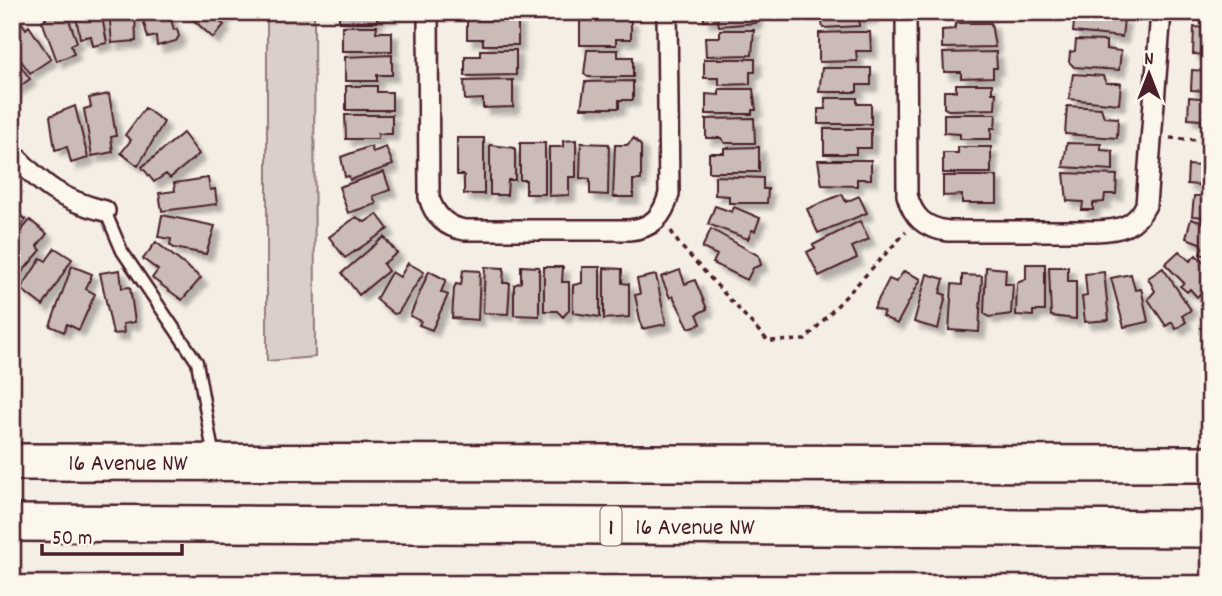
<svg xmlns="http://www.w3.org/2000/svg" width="1222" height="596" viewBox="0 0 1222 596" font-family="Dekko,sans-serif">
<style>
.green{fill:#dbd0c9;stroke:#92787a;stroke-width:2}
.building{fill:#cabbb6;stroke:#4a1f2b;stroke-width:2;filter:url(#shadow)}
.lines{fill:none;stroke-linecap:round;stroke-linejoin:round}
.service-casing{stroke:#4a1f2b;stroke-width:15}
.minor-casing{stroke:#4a1f2b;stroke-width:24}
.motorway-casing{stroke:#4a1f2b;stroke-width:40}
.path{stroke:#4a1f2b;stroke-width:3.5;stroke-dasharray:5 5;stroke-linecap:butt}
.service{stroke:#fbf7ec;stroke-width:10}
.minor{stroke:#fbf7ec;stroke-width:19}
.motorway{stroke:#fbf7ec;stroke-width:35}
.labels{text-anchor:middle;stroke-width:5;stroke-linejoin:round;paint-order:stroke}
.shield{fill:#fbf7ec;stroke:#7f6065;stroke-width:2}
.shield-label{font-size:23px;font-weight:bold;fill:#4a1f2b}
.street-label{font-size:24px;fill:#4a1f2b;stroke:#fbf7ec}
</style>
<defs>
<filter id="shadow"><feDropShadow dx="6" dy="6" stdDeviation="2" flood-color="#0004"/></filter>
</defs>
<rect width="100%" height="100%" fill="#f4eee4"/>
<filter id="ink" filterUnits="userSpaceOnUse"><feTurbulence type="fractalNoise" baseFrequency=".0143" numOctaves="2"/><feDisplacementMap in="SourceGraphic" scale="14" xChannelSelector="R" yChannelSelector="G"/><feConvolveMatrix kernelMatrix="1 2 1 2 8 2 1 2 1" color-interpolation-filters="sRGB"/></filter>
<g filter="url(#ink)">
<path class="green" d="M 267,12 L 314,12 L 315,357 L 267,361 Z"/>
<path class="building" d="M 43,12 L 66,12 L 77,42 L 71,45 L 74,54 L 57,61 L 42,21 L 46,19 Z
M 75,12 L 101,12 L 107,43 L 93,46 L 91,36 L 80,38 Z
M 109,12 L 135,12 L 136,41 L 112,43 Z
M 141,12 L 169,12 L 174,30 L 177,29 L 179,36 L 176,41 L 157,46 L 156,36 L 148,38 Z
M 185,12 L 225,12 L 226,14 L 220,22 L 224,25 L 213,38 Z
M 339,12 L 391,12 L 391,16 L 377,16 L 377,22 L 339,22 Z
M 465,12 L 513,12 L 513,14 L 465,15 Z
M 704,12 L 755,12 L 756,23 L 719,26 L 718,20 L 704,21 Z
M 820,12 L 872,12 L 872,17 L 859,18 L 859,26 L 823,28 Z
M 958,12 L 989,12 L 990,14 L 958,17 Z
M 1075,12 L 1109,12 L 1109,18 L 1124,19 L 1122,37 L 1073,32 Z
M 17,16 L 26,29 L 29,26 L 51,59 L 30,73 L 12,48 L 12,19 Z
M 467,20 L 518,20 L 518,45 L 483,45 L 483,39 L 467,39 Z
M 580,20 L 631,20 L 631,39 L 616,39 L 616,45 L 580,45 Z
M 991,23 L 995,47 L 942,48 L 942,30 L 955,29 L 955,24 L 959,23 Z
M 1210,24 L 1210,55 L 1193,54 L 1194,27 L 1209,28 Z
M 342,26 L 377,26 L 376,32 L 392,32 L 392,51 L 342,51 Z
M 720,30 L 754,30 L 752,55 L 706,56 L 705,37 L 720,37 Z
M 851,32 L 870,32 L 871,51 L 856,51 L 857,61 L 819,62 L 819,33 Z
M 1076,40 L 1106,41 L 1106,49 L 1121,51 L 1119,70 L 1074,67 L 1069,62 L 1070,52 L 1075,51 Z
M 480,50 L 516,50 L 516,75 L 465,76 L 465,56 L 480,56 Z
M 587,50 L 618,50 L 618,57 L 633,57 L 633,77 L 588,77 L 584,74 Z
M 996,52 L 997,68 L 993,68 L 993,77 L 961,78 L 961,72 L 944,72 L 943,53 Z
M 12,54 L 30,79 L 13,91 L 12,90 Z
M 392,55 L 392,75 L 377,75 L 377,81 L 345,81 L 345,57 Z
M 704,59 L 755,59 L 755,72 L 750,72 L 750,84 L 719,85 L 719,78 L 704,78 Z
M 1208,62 L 1210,91 L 1191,90 L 1192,70 L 1207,71 Z
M 822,68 L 871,68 L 871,85 L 857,85 L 857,92 L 819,92 Z
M 1073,74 L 1103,76 L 1106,83 L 1121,83 L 1119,104 L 1069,99 Z
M 513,80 L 513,107 L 483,108 L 483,99 L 465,100 L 464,81 Z
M 633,81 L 633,100 L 619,100 L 619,108 L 581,108 L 585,82 Z
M 956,84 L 992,84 L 992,93 L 996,93 L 995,109 L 948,110 L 944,108 L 944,91 L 956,91 Z
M 346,86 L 377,86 L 377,92 L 392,92 L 392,110 L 346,110 Z
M 719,89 L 753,89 L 756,110 L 752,110 L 752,114 L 706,114 L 706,94 L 719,95 Z
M 109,94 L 116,136 L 111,137 L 113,152 L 92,156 L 84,109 L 91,107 L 89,98 Z
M 1189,97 L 1210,99 L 1210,129 L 1201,124 L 1201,120 L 1188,119 Z
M 825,98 L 857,98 L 857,104 L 871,104 L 871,124 L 818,124 L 818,109 L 825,109 Z
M 75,106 L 88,158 L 71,163 L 67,147 L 55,150 L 50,116 Z
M 1067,106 L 1101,108 L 1104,117 L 1118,118 L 1117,138 L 1065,134 Z
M 145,108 L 164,122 L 138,166 L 121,153 L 131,140 L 125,135 Z
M 944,114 L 996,114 L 995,128 L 991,128 L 991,139 L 960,139 L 960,134 L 944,133 Z
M 345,115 L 392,115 L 392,134 L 378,134 L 378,139 L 346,139 Z
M 754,118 L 755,143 L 725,143 L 721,138 L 706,138 L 706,119 Z
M 824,129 L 871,129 L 871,148 L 856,148 L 856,154 L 824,154 Z
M 183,133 L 199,154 L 170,178 L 166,174 L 154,182 L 142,167 Z
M 457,138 L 484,138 L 484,194 L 464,194 L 464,175 L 457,175 Z
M 634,138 L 641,146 L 641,180 L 633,180 L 633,197 L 613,197 L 615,145 L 627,145 Z
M 576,140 L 576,177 L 569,177 L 569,195 L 549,196 L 549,147 L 563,147 L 563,141 Z
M 520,143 L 545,143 L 545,194 L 526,194 L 526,180 L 520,180 Z
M 581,143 L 609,144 L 608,195 L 590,194 L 590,179 L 580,178 Z
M 1067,143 L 1101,144 L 1101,150 L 1113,151 L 1113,170 L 1063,167 Z
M 490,145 L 515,148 L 515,180 L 508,180 L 507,195 L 490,195 Z
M 368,147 L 371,147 L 373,152 L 386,147 L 393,165 L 350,180 L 349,176 L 345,177 L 341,157 Z
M 759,147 L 759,172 L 709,172 L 709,153 L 724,153 L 724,148 Z
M 958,147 L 991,147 L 991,173 L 943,173 L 943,153 L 958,153 Z
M 1201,155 L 1210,155 L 1209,186 L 1187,184 L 1188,165 L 1201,166 Z
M 818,160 L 871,160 L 871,179 L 857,179 L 857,186 L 822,185 Z
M 384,172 L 390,190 L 373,196 L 376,204 L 348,213 L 339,187 Z
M 1064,173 L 1117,175 L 1116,194 L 1105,194 L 1104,202 L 1093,203 L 1093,210 L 1082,210 L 1083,202 L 1067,201 Z
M 715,176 L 763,178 L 763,189 L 768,189 L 767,203 L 729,203 L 729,196 L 715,195 Z
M 943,176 L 997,176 L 997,203 L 962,203 L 962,195 L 943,196 Z
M 208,178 L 210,190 L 215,189 L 217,204 L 162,211 L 159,193 L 175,191 L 174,183 Z
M 842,194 L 846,202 L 859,196 L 867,213 L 818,233 L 807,209 Z
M 1194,196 L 1210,196 L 1210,217 L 1192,216 Z
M 715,206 L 732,212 L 734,207 L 760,218 L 755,231 L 752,230 L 748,239 L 708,224 Z
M 12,209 L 26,220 L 12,236 Z
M 377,214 L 388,229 L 345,258 L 329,237 L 356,217 L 365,222 Z
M 162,215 L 215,226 L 206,254 L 174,248 L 170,245 L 171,239 L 158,237 Z
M 1191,219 L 1210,225 L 1210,257 L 1200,254 L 1202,247 L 1200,243 L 1186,238 Z
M 30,220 L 47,234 L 37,246 L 41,250 L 14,282 L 12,242 Z
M 860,221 L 869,239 L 852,247 L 857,258 L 819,276 L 807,252 L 815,248 L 813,245 Z
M 711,229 L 759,256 L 761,265 L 753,268 L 747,280 L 713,263 L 717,255 L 702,248 Z
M 384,237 L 397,253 L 383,264 L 388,271 L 359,295 L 342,273 Z
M 156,242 L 201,278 L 182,300 L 152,278 L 158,270 L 143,259 Z
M 55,248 L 72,259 L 43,306 L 21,289 L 41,258 L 46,261 Z
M 1179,251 L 1190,261 L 1196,255 L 1210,269 L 1210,284 L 1197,297 L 1190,289 L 1187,292 L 1180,286 L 1184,283 L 1165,264 Z
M 408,263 L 424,272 L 398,313 L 394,314 L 376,299 L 389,276 L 392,272 L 400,277 Z
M 1026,264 L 1045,264 L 1045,311 L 1033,311 L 1033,316 L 1016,315 L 1017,283 L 1026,279 Z
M 72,266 L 92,274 L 86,289 L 95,294 L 79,330 L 67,324 L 64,332 L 50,326 Z
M 521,266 L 539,267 L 539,316 L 514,315 L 514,285 L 521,282 Z
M 485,267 L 504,268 L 503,283 L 510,283 L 508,314 L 483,313 Z
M 544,267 L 563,267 L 562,282 L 569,282 L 569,310 L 563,317 L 557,311 L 544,311 Z
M 582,267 L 600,267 L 600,317 L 573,313 L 573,285 L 582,283 Z
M 986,267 L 1006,269 L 1005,284 L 1013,284 L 1011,314 L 989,317 L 984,313 Z
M 1049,267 L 1068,267 L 1068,281 L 1076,281 L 1076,319 L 1051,316 Z
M 604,268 L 622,269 L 622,283 L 629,284 L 629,317 L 604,319 Z
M 1163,268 L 1191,310 L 1182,316 L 1186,322 L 1176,329 L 1172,322 L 1166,326 L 1148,299 L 1155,291 L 1148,278 Z
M 120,270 L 122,288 L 130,287 L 135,322 L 123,324 L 124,333 L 113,334 L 100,273 Z
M 463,270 L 480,271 L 478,320 L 452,318 L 454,288 L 456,284 L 461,285 Z
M 680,270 L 685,284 L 695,280 L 707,309 L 697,314 L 701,324 L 689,328 L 673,296 L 670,298 L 661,277 Z
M 429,271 L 446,280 L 441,292 L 448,295 L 432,330 L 419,325 L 421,321 L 410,316 Z
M 904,271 L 921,279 L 897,324 L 882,316 L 884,312 L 874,308 L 889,279 L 896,282 Z
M 1104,272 L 1109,320 L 1085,322 L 1082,297 L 1087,296 L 1085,274 Z
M 927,274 L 944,279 L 940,293 L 946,295 L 938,329 L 914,322 Z
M 1131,274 L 1135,290 L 1141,289 L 1142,292 L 1148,322 L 1124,327 L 1111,278 Z
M 656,275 L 666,324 L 642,329 L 635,295 L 640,294 L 637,279 Z
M 962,275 L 982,276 L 979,332 L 949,330 L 952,284 L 962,285 Z"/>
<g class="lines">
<defs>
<path id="service" d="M 105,211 L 122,251 L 197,362 L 214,458"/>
<path id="minor" d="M 428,12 L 429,197 C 434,215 445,227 465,230 L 629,230 C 653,228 663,216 669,194 L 667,12
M 906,12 L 907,195 C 913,217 924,228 948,231 L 1096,231 C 1120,230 1135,227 1146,205 L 1161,12
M 12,153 C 43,186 61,200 105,211"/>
<path id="motorway" d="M 12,462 L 1210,464
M 12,523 L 1210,529"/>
</defs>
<use href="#service" class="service-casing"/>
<use href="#minor" class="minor-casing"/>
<use href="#motorway" class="motorway-casing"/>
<path class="path" d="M 1170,138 L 1210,141
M 671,231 L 679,244 L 768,341 L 805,340 L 906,232"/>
<use href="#service" class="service"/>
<use href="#minor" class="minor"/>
<use href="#motorway" class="motorway"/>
</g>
</g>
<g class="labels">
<rect class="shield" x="600.5" y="506.5" width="21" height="39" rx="5"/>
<g class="shield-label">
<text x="611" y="534">1</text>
</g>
<g class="street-label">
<text x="128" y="470">16 Avenue NW</text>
<text x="695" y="534">16 Avenue NW</text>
</g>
</g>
<rect width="1222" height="596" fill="none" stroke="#fbf7ec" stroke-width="42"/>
<rect x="21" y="21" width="1180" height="554" fill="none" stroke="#4a1f2b" stroke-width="2.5" filter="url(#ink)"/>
<g transform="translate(1149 74)" stroke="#fbf7ec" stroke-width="5" paint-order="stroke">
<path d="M0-5L12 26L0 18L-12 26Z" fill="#4a1f2b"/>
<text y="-10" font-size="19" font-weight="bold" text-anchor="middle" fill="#4a1f2b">N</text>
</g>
<path d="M42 544v10h140v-10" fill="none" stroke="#4a1f2b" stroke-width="3.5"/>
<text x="52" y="544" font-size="21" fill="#4a1f2b" stroke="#fbf7ec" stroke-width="5" paint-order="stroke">50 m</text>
</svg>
